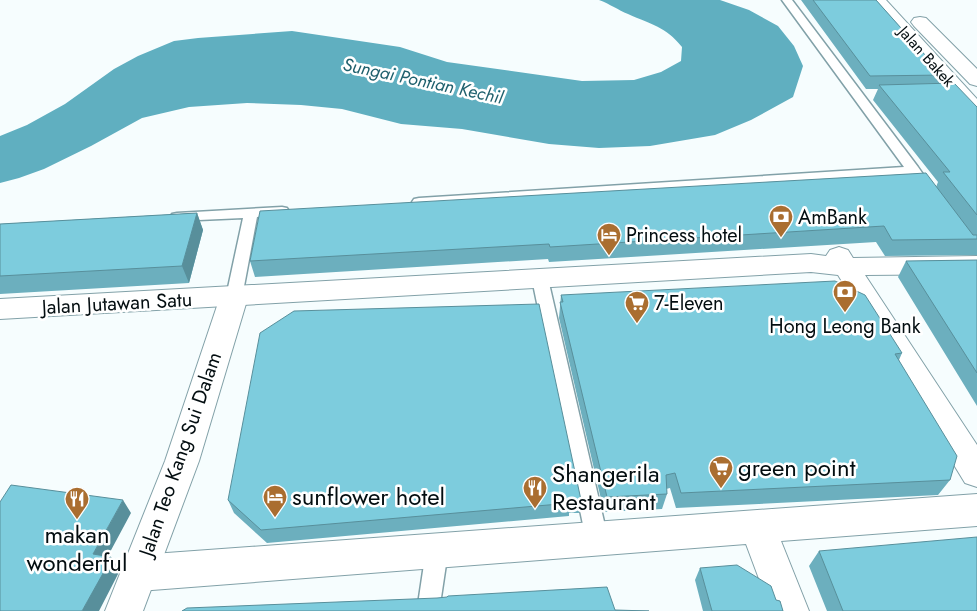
<svg xmlns="http://www.w3.org/2000/svg" width="977" height="611" viewBox="0 0 977 611" font-family="Jost,sans-serif">
<style>
.water{fill:#60afc0}
.lines{fill:none;stroke-linecap:round;stroke-linejoin:round}
.service-casing{stroke:#82a1a8;stroke-width:3}
.minor-casing{stroke:#82a1a8;stroke-width:2}
.tertiary-casing{stroke:#82a1a8;stroke-width:2}
.trunk-casing{stroke:#82a1a8;stroke-width:2}
.service{fill:#fff;fill-rule:evenodd}
.minor{fill:#fff;fill-rule:evenodd}
.tertiary{fill:#fff;fill-rule:evenodd}
.trunk{fill:#fff;fill-rule:evenodd}
.wall{fill:#6cafbe}
.shaded-wall{fill:#588f9b}
.building{fill:#7dccdd;stroke:#588f9b}
.labels{text-anchor:middle;stroke-width:5;stroke-linejoin:round;paint-order:stroke}
.far-street-label{font-size:16px;fill:#030d10;stroke:#fff}
.far-water-label{font-size:18px;font-style:italic;fill:#1f606d;stroke:#fff}
.poi-label{font-size:20px;fill:#030d10;stroke:#fff;text-anchor:start}
.street-label{font-size:20px;fill:#030d10;stroke:#fff}
.near-poi-label{font-size:24px;fill:#030d10;stroke:#fff;text-anchor:start}
</style>
<rect width="100%" height="100%" fill="#f6fdfe"/>
<path class="water" d="M 599,0 L 720,0 L 749,10 L 778,26 L 794,46 L 803,66 L 793,97 L 751,120 L 715,135 L 650,146 L 599,148 L 549,144 L 462,129 L 401,124 L 342,109 L 301,105 L 247,103 L 189,107 L 142,118 L 91,146 L 44,169 L 19,178 L 0,183 L 0,136 L 27,125 L 65,104 L 114,69 L 138,56 L 174,41 L 198,38 L 292,31 L 400,47 L 447,62 L 582,81 L 634,80 L 661,72 L 681,61 L 682,47 C 665,26 652,25 628,14 C 618,10 610,4 599,0 Z"/>
<g class="lines">
<defs>
<path id="service" d="M 782,0 L 792,0 L 918,167 L 925,177 L 923,180 L 913,180 L 909,174 L 419,206 L 414,205 L 412,202 L 414,199 L 419,198 L 904,167 Z
M 282,207 L 287,208 L 289,211 L 287,214 L 257,217 L 242,297 L 240,301 L 234,303 L 228,301 L 226,297 L 243,218 L 177,221 L 172,220 L 170,217 L 172,214 L 177,213 Z
M 540,274 L 546,275 L 548,279 L 608,539 L 604,546 L 597,549 L 590,546 L 586,539 L 532,279 L 534,275 Z
M 437,541 L 445,544 L 448,551 L 439,611 L 417,611 L 426,551 L 429,544 Z"/>
<path id="minor" d="M 839,247 L 848,250 L 853,258 L 977,256 L 977,274 L 865,275 L 977,445 L 977,487 L 965,483 L 838,275 L 811,272 L 0,319 L 0,299 L 811,254 L 826,256 L 830,250 Z
M 977,494 L 977,526 L 781,541 L 809,611 L 771,611 L 746,544 L 139,591 L 126,586 L 120,573 L 126,560 L 139,555 Z"/>
<path id="tertiary" d="M 234,287 L 244,290 L 248,297 L 199,461 L 143,611 L 105,611 L 165,461 L 220,297 L 224,290 Z"/>
<path id="trunk" d="M 869,0 L 886,0 L 977,99 L 977,117 L 970,115 Z
M 920,17 L 926,18 L 977,69 L 977,86 L 970,84 L 914,26 L 911,22 L 914,18 Z"/>
</defs>
<use href="#service" class="service-casing"/>
<use href="#minor" class="minor-casing"/>
<use href="#tertiary" class="tertiary-casing"/>
<use href="#trunk" class="trunk-casing"/>
<use href="#service" class="service"/>
<use href="#minor" class="minor"/>
<use href="#tertiary" class="tertiary"/>
<use href="#trunk" class="trunk"/>
</g>
<path class="wall" d="M 801,0 L 876,0 L 943,75 L 939,83 L 977,107 L 977,255 L 885,256 L 876,242 L 549,262 L 548,259 L 255,277 L 250,261 L 936,187 L 938,182 L 873,100 L 878,89 L 866,89 Z
M 197,213 L 203,230 L 189,283 L 0,294 L 0,224 Z
M 977,260 L 977,406 L 898,277 L 906,261 Z
M 561,295 L 902,353 L 899,360 L 950,480 L 938,495 L 676,508 L 670,488 L 666,489 L 667,494 L 662,509 L 604,512 L 559,318 Z
M 228,500 L 581,500 L 579,513 L 569,513 L 569,516 L 267,543 L 234,513 Z
M 819,551 L 977,611 L 827,611 L 809,566 Z
M 700,568 L 776,600 L 783,611 L 703,611 L 695,580 Z"/>
<path class="shaded-wall" d="M 197,213 L 203,230 L 189,283 L 182,266 Z
M 123,500 L 131,513 L 102,567 L 93,554 Z
M 111,557 L 120,570 L 115,580 L 99,611 L 82,611 Z"/>
<path class="building" d="M 813,0 L 876,0 L 943,75 L 870,76 Z
M 954,83 L 977,107 L 977,215 L 943,172 L 950,172 L 879,85 Z
M 926,173 L 973,235 L 977,235 L 977,239 L 892,240 L 884,226 L 550,247 L 549,244 L 250,261 L 260,211 Z
M 197,213 L 182,266 L 0,276 L 0,224 Z
M 977,260 L 977,373 L 906,261 Z
M 835,281 L 865,295 L 902,353 L 895,354 L 957,456 L 950,480 L 681,493 L 675,473 L 666,475 L 667,494 L 607,497 L 560,302 L 563,302 L 561,295 Z
M 539,304 L 581,500 L 570,500 L 571,503 L 261,530 L 228,500 L 260,333 L 294,311 Z
M 11,485 L 123,500 L 93,554 L 111,557 L 106,568 L 82,611 L 0,611 L 0,502 Z
M 977,537 L 977,611 L 843,611 L 819,551 Z
M 737,565 L 771,586 L 776,600 L 780,601 L 783,611 L 712,611 L 700,568 Z
M 607,587 L 615,610 L 649,611 L 182,611 L 187,608 L 437,598 L 447,597 L 448,596 Z"/>
<defs>
<symbol id="bank-pin" viewBox="-11 -11 22 30"><path d="M0 17L-7.5 6A9.5 9.5 0 1 1 7.5 6Z" fill="#aa6e30" stroke="#fff"/><path d="M-6-4H6V4H-6ZM0-2.3a2.3 2.3 0 1 0 0 4.6a2.3 2.3 0 1 0 0-4.6Z" fill="#fff"/></symbol>
<symbol id="hotel-pin" viewBox="-11 -11 22 30"><path d="M0 17L-7.5 6A9.5 9.5 0 1 1 7.5 6Z" fill="#aa6e30" stroke="#fff"/><path d="M-6-4.5h1.5V1H6V5H4.5V3h-9V5H-6ZM-4 0a1.8 1.8 0 1 1 3.6 0ZM.5 0V-2.5h3Q6-2.5 6 0Z" fill="#fff"/></symbol>
<symbol id="supermarket-pin" viewBox="-11 -11 22 30"><path d="M0 17L-7.5 6A9.5 9.5 0 1 1 7.5 6Z" fill="#aa6e30" stroke="#fff"/><path d="M-6-5.5h2.5l.6 2H6L4.5 2H-2.5L-4.4-4H-6ZM-1.5 3.2a1.3 1.3 0 1 0 .1 0ZM3 3.2a1.3 1.3 0 1 0 .1 0Z" fill="#fff"/></symbol>
<symbol id="restaurant-pin" viewBox="-11 -11 22 30"><path d="M0 17L-7.5 6A9.5 9.5 0 1 1 7.5 6Z" fill="#aa6e30" stroke="#fff"/><path d="M-5-6h1v4h1v-4h1v4h1v-4h1v5L-1.5 .5V6h-2V.5L-5-1ZM5-6V6H3V1.5H1.5Q1.5-4 5-6Z" fill="#fff"/></symbol>
</defs>
<g fill-rule="evenodd">
<use href="#bank-pin" x="767" y="203" width="28" height="38"/>
<use href="#hotel-pin" x="595" y="221" width="28" height="38"/>
<use href="#bank-pin" x="831" y="278" width="28" height="38"/>
<use href="#supermarket-pin" x="623" y="289" width="28" height="38"/>
<use href="#supermarket-pin" x="707" y="454" width="28" height="38"/>
<use href="#restaurant-pin" x="521" y="474" width="28" height="38"/>
<use href="#hotel-pin" x="261" y="483" width="28" height="38"/>
<use href="#restaurant-pin" x="63" y="485" width="28" height="38"/>
</g>
<g class="labels">
<g class="far-street-label">
<text transform="translate(927 56) rotate(48)" y="6">Jalan Bakek</text>
</g>
<g class="far-water-label">
<text transform="translate(423 81) rotate(12)" y="6">Sungai Pontian Kechil</text>
</g>
<g class="poi-label">
<text x="798" y="224">AmBank</text>
<text x="626" y="242">Princess hotel</text>
<text x="654" y="310">7-Eleven</text>
<text x="845" y="333" text-anchor="middle">Hong Leong Bank</text>
</g>
<g class="street-label">
<text transform="translate(117 303) rotate(-3)" y="7">Jalan Jutawan Satu</text>
<text transform="translate(180 454) rotate(-71)" y="7">Jalan Teo Kang Sui Dalam</text>
</g>
<g class="near-poi-label">
<text x="738" y="476">green point</text>
<text x="552" y="482">Shangerila<tspan x="552" dy="28">Restaurant</tspan></text>
<text x="292" y="505">sunflower hotel</text>
<text x="77" y="543" text-anchor="middle">makan<tspan x="77" dy="28">wonderful</tspan></text>
</g>
</g>
</svg>
